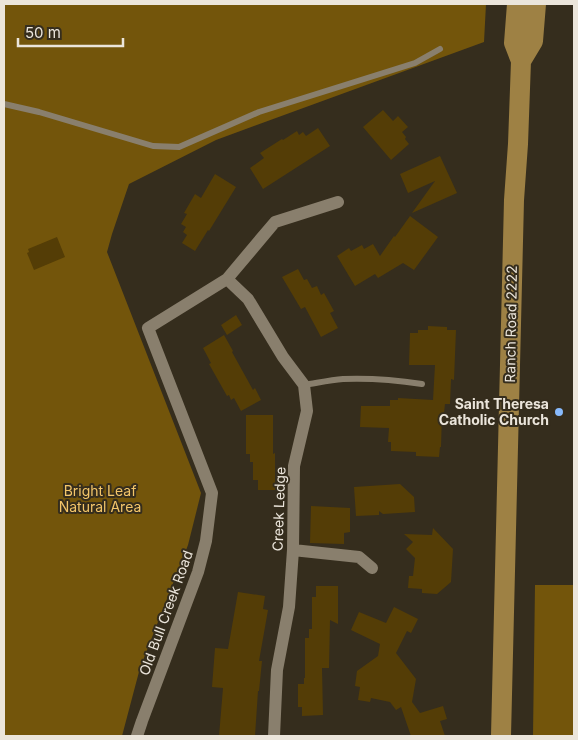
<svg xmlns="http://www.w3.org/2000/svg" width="578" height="740" viewBox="0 0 578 740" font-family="Inter,sans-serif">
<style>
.forest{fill:#73550b}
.building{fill:#543d06}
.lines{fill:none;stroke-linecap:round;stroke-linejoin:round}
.service{stroke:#897f6d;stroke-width:6}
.minor{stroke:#897f6d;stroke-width:12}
.primary{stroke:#9e8144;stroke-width:20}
.poi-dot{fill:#88bafc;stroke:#352d1d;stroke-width:2}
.labels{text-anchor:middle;stroke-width:4;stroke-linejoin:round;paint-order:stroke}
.street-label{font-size:14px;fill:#ebe5db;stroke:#352d1d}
.poi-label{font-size:14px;font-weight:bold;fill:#ebe5db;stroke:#352d1d;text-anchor:end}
.park-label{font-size:14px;fill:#f3c569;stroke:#352d1d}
</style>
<rect width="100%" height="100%" fill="#352d1d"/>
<path class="forest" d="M 4,4 L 486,4 L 484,42 L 216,140 L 129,184 L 112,234 L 107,252 L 201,493 L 188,545 L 140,668 L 122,736 L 4,736 Z
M 535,585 L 574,585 L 574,736 L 533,736 Z"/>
<path class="building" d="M 383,110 L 393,121 L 398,116 L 408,127 L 402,132 L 406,137 L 405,139 L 409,144 L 391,160 L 363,127 Z
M 318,128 L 330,146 L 263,189 L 250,168 L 264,158 L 260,153 L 282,139 L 283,140 L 297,131 L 299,135 L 303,132 L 306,136 Z
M 440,156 L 457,193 L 412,213 L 435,181 L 408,193 L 400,174 Z
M 215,174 L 236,187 L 209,231 L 208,230 L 195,251 L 182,243 L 187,235 L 183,232 L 186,227 L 181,224 L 187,214 L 184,213 L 195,194 L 201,198 Z
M 410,216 L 438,237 L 414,270 L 403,263 L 378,278 L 375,274 L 355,286 L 337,256 L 349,248 L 351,251 L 362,245 L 364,249 L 373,244 L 380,256 L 394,236 L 395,237 Z
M 57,237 L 65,257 L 34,270 L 27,253 L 29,252 L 28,249 Z
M 298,269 L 304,280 L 307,279 L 312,288 L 317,286 L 321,295 L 324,293 L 334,311 L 330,313 L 338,328 L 321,337 L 305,307 L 301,309 L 282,277 Z
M 236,315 L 242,325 L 227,335 L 221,325 Z
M 428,326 L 447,327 L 447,330 L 456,330 L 454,380 L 451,379 L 450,404 L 445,404 L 444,413 L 442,413 L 441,447 L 440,447 L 439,457 L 416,456 L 416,452 L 391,451 L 391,442 L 388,442 L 389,428 L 360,427 L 361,406 L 390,406 L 390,400 L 398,400 L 398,398 L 433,400 L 435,365 L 409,365 L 410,333 L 418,333 L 418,330 L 428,330 Z
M 224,335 L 233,351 L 232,352 L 253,390 L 255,388 L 261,400 L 241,411 L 234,398 L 231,400 L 229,395 L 227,396 L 209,364 L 211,363 L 203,348 Z
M 246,415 L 273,415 L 273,454 L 275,453 L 275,490 L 258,490 L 258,480 L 253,480 L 253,462 L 250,462 L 250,454 L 246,454 Z
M 400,484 L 414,497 L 415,512 L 383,514 L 379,511 L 379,515 L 356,516 L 354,487 Z
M 311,506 L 350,508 L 350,532 L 344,533 L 344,544 L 310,543 Z
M 433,528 L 453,549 L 451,582 L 437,594 L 422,593 L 422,589 L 408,588 L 409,576 L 413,576 L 415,558 L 406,549 L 413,542 L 404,534 L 432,535 Z
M 316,586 L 338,586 L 338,624 L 330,620 L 329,668 L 322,668 L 323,715 L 302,716 L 302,707 L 298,707 L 298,684 L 304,684 L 304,678 L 305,678 L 305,638 L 309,638 L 309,629 L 312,629 L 312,597 L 316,597 Z
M 238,592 L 265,596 L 263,609 L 268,610 L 259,661 L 262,661 L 259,691 L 258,691 L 255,736 L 219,736 L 223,688 L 212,687 L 215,648 L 228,649 Z
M 394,607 L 418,619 L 411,633 L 407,631 L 396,653 L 416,679 L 412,702 L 420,713 L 443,706 L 447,719 L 440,721 L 445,736 L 411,736 L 401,707 L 396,710 L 390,702 L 371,698 L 370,702 L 358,700 L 360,687 L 355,686 L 357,671 L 378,656 L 380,644 L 351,630 L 359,612 L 386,623 Z"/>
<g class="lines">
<path class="service" d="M 4,104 L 39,112 L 153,146 L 179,147 L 259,112 L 415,63 L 440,49
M 304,385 C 317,383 330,380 343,379 C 369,378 396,380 422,384"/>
<path class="minor" d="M 227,279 L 248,299 L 283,357 L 304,385 L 307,411 L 294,466 L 293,550 L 289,607 L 277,670 L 274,736
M 293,550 L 359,557 L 372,568
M 137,736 L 142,721 L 198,572 L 206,541 L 212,493 L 148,328 L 227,279 L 275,222 L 338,202"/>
<path class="primary" d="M 521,61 L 533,41 L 536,4
M 501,736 L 514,200 L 518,144 L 521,61 L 514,43 L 517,4"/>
</g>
<circle class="poi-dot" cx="559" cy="412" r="5"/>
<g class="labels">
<g class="street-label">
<text transform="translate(511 324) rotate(-89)" y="5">Ranch Road 2222</text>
<text transform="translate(279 509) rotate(-88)" y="5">Creek Ledge</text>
<text transform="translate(166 613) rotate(-70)" y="5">Old Bull Creek Road</text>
</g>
<g class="poi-label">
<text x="549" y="409">Saint Theresa<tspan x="549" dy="16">Catholic Church</tspan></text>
</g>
<g class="park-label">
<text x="100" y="496">Bright Leaf<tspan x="100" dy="16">Natural Area</tspan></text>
</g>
</g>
<rect width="578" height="740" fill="none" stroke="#ebe5db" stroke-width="10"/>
<path d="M18 38v8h105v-8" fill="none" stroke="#ebe5db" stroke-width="2.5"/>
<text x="25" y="38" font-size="15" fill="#ebe5db" stroke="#352d1d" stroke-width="4" paint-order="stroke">50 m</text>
</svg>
